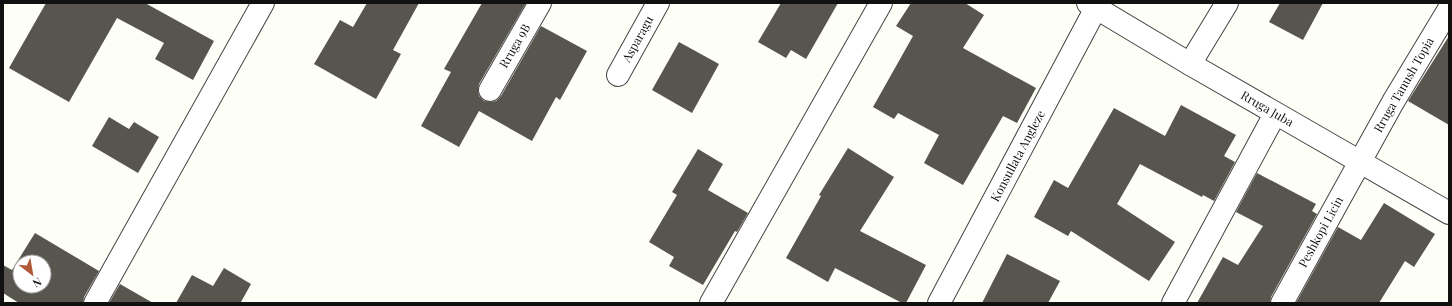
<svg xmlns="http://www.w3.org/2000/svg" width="1452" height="306" viewBox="0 0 1452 306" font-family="'Playfair Display',serif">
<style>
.building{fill:#58554e;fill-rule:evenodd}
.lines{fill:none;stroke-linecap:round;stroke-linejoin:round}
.minor-casing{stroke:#444;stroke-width:24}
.tertiary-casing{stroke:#444;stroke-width:24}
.minor{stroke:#fff;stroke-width:22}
.tertiary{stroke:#fff;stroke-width:22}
.labels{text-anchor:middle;stroke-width:4;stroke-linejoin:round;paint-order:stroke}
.street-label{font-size:12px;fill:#111;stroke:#fff}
</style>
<rect width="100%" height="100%" fill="#fdfef6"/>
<path class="building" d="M 46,3 L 145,3 L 214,41 L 193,80 L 155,59 L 164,43 L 117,18 L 69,102 L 9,68 Z
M 367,3 L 419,3 L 393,50 L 401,54 L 376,99 L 314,64 L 340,20 L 353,27 Z
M 482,3 L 526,3 L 479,84 L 478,90 L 479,96 L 484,101 L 490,102 L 496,101 L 501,96 L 541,26 L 587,51 L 560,100 L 556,97 L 532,141 L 479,111 L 459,147 L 421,126 L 451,72 L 444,69 Z
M 781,3 L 838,3 L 806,59 L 791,50 L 786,58 L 758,42 Z
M 911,3 L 965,3 L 984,15 L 963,48 L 1036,88 L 1017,123 L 1003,116 L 963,185 L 924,163 L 939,135 L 898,113 L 894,119 L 873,107 L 913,36 L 896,26 Z
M 1280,3 L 1323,3 L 1303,40 L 1269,22 Z
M 1449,36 L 1449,125 L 1408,101 Z
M 679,42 L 719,64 L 692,113 L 652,90 Z
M 1181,105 L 1236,135 L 1224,156 L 1235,162 L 1214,201 L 1203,195 L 1202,197 L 1140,164 L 1117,204 L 1175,242 L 1149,281 L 1071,231 L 1068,236 L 1034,217 L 1054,180 L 1068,188 L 1114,108 L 1165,136 Z
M 109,117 L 129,129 L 134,122 L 159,137 L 138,173 L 92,146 Z
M 848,148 L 894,177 L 860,231 L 926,265 L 906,303 L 902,303 L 835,268 L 828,282 L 786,258 L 821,196 L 819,195 Z
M 698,149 L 723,164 L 708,190 L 748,213 L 737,232 L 735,231 L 703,285 L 669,266 L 674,257 L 649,242 L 677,195 L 672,192 Z
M 1257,173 L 1316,204 L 1312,211 L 1317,214 L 1271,297 L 1270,303 L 1197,303 L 1223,257 L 1238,265 L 1263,226 L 1236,212 Z
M 1384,203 L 1435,234 L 1414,267 L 1405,261 L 1379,303 L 1296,303 L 1338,227 L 1361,240 Z
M 35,233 L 99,271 L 84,297 L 83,303 L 19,303 L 3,293 L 3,265 L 12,270 ZM 20,262 L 44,262 L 44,286 L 20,286 Z
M 1007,254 L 1060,281 L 1048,303 L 982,303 Z
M 224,268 L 251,284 L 241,302 L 243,303 L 176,303 L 192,275 L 213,286 Z
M 120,284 L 153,303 L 109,303 Z"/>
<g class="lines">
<defs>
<path id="minor" d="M 1190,64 L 1227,3
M 618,75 L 658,3
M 490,90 L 540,3
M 95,303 L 263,3
M 711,303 L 881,3
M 939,303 L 1096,8
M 1173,303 L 1275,114
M 1282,303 L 1393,102 L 1449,9"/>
<path id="tertiary" d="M 1088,3 L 1190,64 L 1449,213"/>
</defs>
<use href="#minor" class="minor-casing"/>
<use href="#tertiary" class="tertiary-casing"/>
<use href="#minor" class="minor"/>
<use href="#tertiary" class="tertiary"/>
</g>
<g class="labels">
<g class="street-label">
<text transform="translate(638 39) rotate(-61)" y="4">Asparagu</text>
<text transform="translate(515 46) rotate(-60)" y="4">Rruga 9B</text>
<text transform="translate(1404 85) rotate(-60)" y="4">Rruga Tanush Topia</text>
<text transform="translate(1267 109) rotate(30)" y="4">Rruga Juba</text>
<text transform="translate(1018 156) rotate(-62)" y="4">Konsullata Angleze</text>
<text transform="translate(1321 232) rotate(-61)" y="4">Peshkopi Licin</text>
</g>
</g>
<rect width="1452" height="306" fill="none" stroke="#111111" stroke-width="8"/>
<g transform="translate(32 274) rotate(149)"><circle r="19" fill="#ffffff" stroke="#a0a0a0"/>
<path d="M0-3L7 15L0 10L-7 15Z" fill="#b15838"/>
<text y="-6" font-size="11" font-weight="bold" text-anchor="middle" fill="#111111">N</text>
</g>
</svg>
